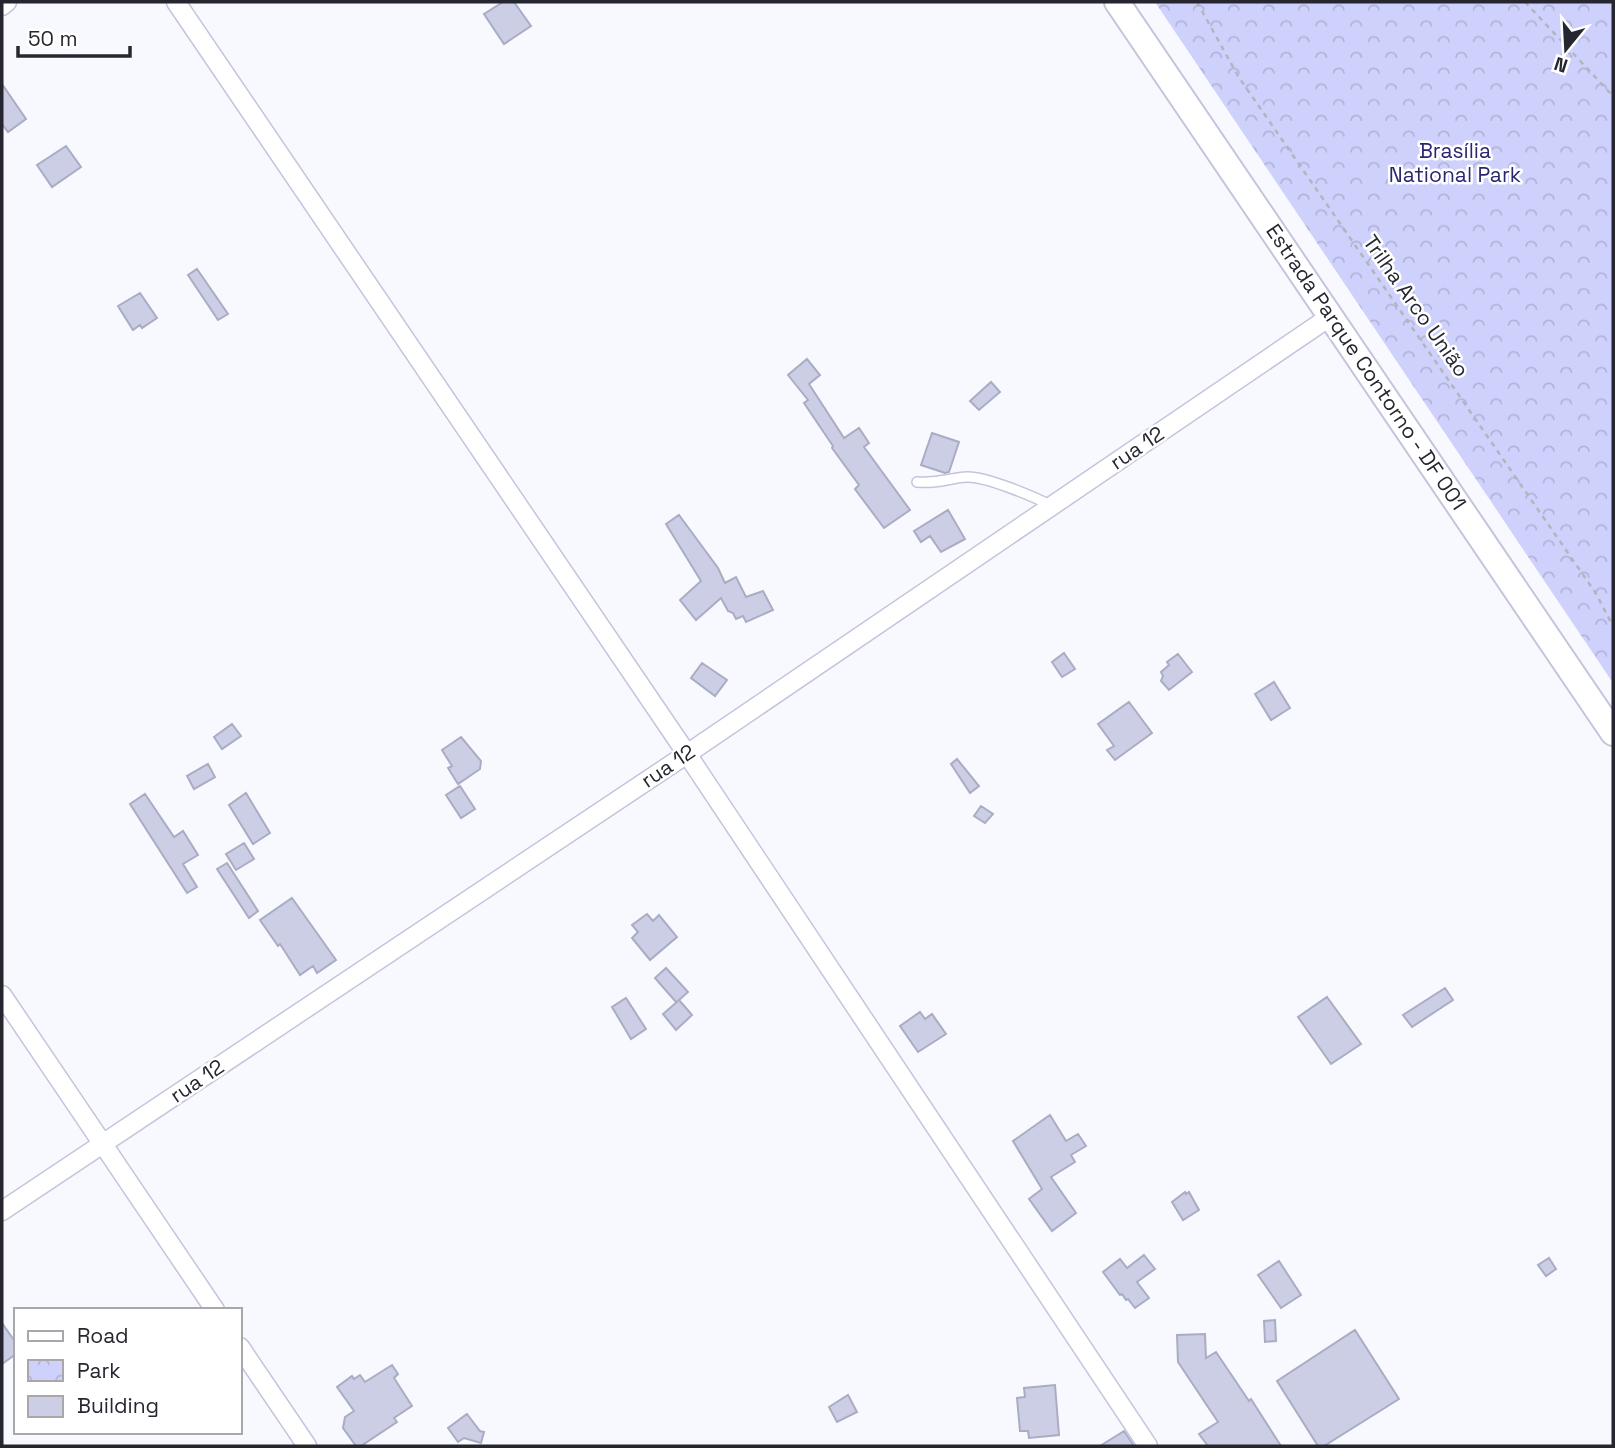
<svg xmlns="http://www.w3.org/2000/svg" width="1615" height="1448" viewBox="0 0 1615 1448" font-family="'Space Grotesk',sans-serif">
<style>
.park{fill:url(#park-crowns)}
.building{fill:#cccee6;stroke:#aaacc3;stroke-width:2}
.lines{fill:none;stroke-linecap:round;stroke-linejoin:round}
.lane-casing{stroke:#c3c5dd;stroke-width:12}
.street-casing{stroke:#c3c5dd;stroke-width:21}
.secondary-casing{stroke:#c3c5dd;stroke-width:28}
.path{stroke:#b4b5bb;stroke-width:2.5;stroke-dasharray:5 5;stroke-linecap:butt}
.lane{stroke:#fff;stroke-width:9}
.street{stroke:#fff;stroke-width:18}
.secondary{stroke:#fff;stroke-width:24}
.labels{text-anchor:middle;stroke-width:5;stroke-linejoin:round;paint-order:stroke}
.park-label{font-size:21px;fill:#2c266e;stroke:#fff}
.street-label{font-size:21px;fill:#25262f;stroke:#fff}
</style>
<defs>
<pattern id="park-crowns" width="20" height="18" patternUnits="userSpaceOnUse" patternTransform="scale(1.75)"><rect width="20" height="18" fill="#ced1fc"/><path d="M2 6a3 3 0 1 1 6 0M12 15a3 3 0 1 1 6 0" fill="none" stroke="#b1b3d8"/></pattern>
</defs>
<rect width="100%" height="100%" fill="#f8f9fe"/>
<path class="park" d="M 1155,2 L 1613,2 L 1613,683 Z"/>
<path class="building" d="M 503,2 L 514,2 L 531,26 L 504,44 L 484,14 Z
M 2,84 L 26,119 L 8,132 L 2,124 Z
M 66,146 L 81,167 L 52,187 L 37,165 Z
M 197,269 L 228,314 L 218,320 L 188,275 Z
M 140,293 L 157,318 L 142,328 L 140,325 L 133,330 L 118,306 Z
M 807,359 L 820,375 L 809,384 L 844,438 L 859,428 L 869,443 L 864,447 L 910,510 L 884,528 L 855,489 L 859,485 L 832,448 L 833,446 L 804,403 L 808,400 L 788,375 Z
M 991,382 L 1000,392 L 979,410 L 970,401 Z
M 932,433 L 959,442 L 949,472 L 945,473 L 921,465 Z
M 948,510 L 965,539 L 941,552 L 930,536 L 921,542 L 914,531 Z
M 679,515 L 718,568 L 725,583 L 736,577 L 746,597 L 763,591 L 773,610 L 746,622 L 743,616 L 736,619 L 733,613 L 728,611 L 721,598 L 696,620 L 680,600 L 701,581 L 666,524 Z
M 1064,653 L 1075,669 L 1062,677 L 1052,662 Z
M 1178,654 L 1192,672 L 1169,690 L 1161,681 L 1163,676 L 1161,672 L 1169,665 L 1167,662 Z
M 702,663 L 727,680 L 715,696 L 691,678 Z
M 1274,682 L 1290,708 L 1271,720 L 1255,694 Z
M 1129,702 L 1152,733 L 1115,760 L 1107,750 L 1114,746 L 1098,724 Z
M 232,724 L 241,736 L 222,749 L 214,737 Z
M 461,737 L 481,761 L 480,769 L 458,784 L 448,768 L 452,766 L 442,750 Z
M 957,759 L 979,786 L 970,793 L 951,764 Z
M 208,764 L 215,777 L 194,789 L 187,776 Z
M 460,786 L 475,809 L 461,818 L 446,795 Z
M 246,793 L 270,833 L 253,844 L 229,805 Z
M 145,794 L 174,837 L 183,831 L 198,855 L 183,864 L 197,887 L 187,893 L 130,804 Z
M 981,806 L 993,814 L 985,823 L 974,816 Z
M 244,843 L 254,859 L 236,870 L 226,854 Z
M 227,863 L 258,911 L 249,918 L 217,869 Z
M 292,898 L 336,960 L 317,973 L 313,966 L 300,975 L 280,944 L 278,946 L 260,920 Z
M 647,914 L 653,921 L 659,915 L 677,937 L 650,960 L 632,938 L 638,932 L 632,925 Z
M 666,968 L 688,992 L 679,1000 L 692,1015 L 676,1030 L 663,1014 L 678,1001 L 676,1002 L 655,978 Z
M 1445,988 L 1453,1000 L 1412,1027 L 1403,1015 Z
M 1327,997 L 1361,1044 L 1331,1064 L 1298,1017 Z
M 626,998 L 646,1029 L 631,1039 L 612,1007 Z
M 920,1012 L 925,1019 L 932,1014 L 946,1034 L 918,1052 L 900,1026 Z
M 1050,1115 L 1066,1141 L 1078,1134 L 1086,1146 L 1071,1155 L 1075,1162 L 1051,1177 L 1076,1213 L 1052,1231 L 1029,1199 L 1042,1189 L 1013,1141 Z
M 1185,1192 L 1186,1194 L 1189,1192 L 1199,1210 L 1183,1220 L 1172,1202 Z
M 1144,1255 L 1155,1269 L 1137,1282 L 1149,1298 L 1135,1308 L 1128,1299 L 1126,1300 L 1122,1294 L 1120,1295 L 1103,1272 L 1120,1259 L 1127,1268 Z
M 1549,1258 L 1556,1269 L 1546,1276 L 1538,1265 Z
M 1279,1261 L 1301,1295 L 1281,1308 L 1258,1275 Z
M 1275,1320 L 1276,1341 L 1265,1342 L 1264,1321 Z
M 2,1323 L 16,1343 L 16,1354 L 2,1364 Z
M 1355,1330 L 1399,1399 L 1324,1446 L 1318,1446 L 1277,1381 Z
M 1205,1334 L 1206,1358 L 1216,1352 L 1249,1401 L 1251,1399 L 1281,1446 L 1208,1446 L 1199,1434 L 1218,1422 L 1178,1362 L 1177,1335 Z
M 392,1365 L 398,1374 L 394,1378 L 412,1406 L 394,1418 L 397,1422 L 361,1446 L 356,1446 L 343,1428 L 345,1417 L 354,1411 L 337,1387 L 352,1376 L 354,1379 L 360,1375 L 365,1382 Z
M 1055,1385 L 1059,1435 L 1029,1438 L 1028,1431 L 1020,1431 L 1017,1398 L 1025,1397 L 1024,1388 Z
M 848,1395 L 857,1412 L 837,1422 L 829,1407 Z
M 467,1414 L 480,1431 L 484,1432 L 481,1443 L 464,1438 L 458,1442 L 448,1428 Z
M 1124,1431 L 1134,1446 L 1100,1446 Z"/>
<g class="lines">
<defs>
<path id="lane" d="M 917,482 C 939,484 948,478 967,477 C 985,476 1035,497 1052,506"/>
<path id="street" d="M 176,2 L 687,754 L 1148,1446
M 2,6 L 7,2
M 2,995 L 215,1310
M 2,1211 L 687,754 L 1331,316
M 240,1347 L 307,1446"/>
<path id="secondary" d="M 1117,2 L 1613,733"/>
</defs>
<use href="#lane" class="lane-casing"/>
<use href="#street" class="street-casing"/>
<use href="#secondary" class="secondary-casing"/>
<path class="path" d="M 1197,2 L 1238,76 L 1595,592 L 1613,626
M 1525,2 L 1613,96"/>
<use href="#lane" class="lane"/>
<use href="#street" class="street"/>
<use href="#secondary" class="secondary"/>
</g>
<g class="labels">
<g class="park-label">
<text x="1455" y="158">Brasília<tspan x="1455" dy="24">National Park</tspan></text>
</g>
<g class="street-label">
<text transform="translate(1416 306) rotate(55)" y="7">Trilha Arco União</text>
<text transform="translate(1366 367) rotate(56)" y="7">Estrada Parque Contorno - DF 001</text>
<text transform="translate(1137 448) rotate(-34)" y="7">rua 12</text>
<text transform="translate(668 766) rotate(-34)" y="7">rua 12</text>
<text transform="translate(197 1081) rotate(-34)" y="7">rua 12</text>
</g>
</g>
<rect width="1615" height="1448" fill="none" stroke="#25262f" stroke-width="7"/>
<rect x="14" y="1308" width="228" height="126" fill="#ffffff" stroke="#a8a8ac" stroke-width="2"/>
<rect x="28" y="1331" width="35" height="10" fill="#ffffff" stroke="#a8a8ac" stroke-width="2"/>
<text x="77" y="1343" font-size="21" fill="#25262f">Road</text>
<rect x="28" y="1360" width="35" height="21" fill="url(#park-crowns)" stroke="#a8a8ac" stroke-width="2"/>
<text x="77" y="1378" font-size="21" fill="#25262f">Park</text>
<rect x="28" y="1396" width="35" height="21" fill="#cccee6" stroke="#a8a8ac" stroke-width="2"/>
<text x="77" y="1413" font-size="21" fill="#25262f">Building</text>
<g transform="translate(1566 49) rotate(198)" stroke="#ffffff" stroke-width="5" paint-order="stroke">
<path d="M0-5L12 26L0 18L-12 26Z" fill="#25262f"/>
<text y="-10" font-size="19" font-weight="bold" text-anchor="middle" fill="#25262f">N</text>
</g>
<path d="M18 46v10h112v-10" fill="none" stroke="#25262f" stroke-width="3.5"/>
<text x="28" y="46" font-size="21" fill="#25262f" stroke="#ffffff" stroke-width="5" paint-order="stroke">50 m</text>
</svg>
